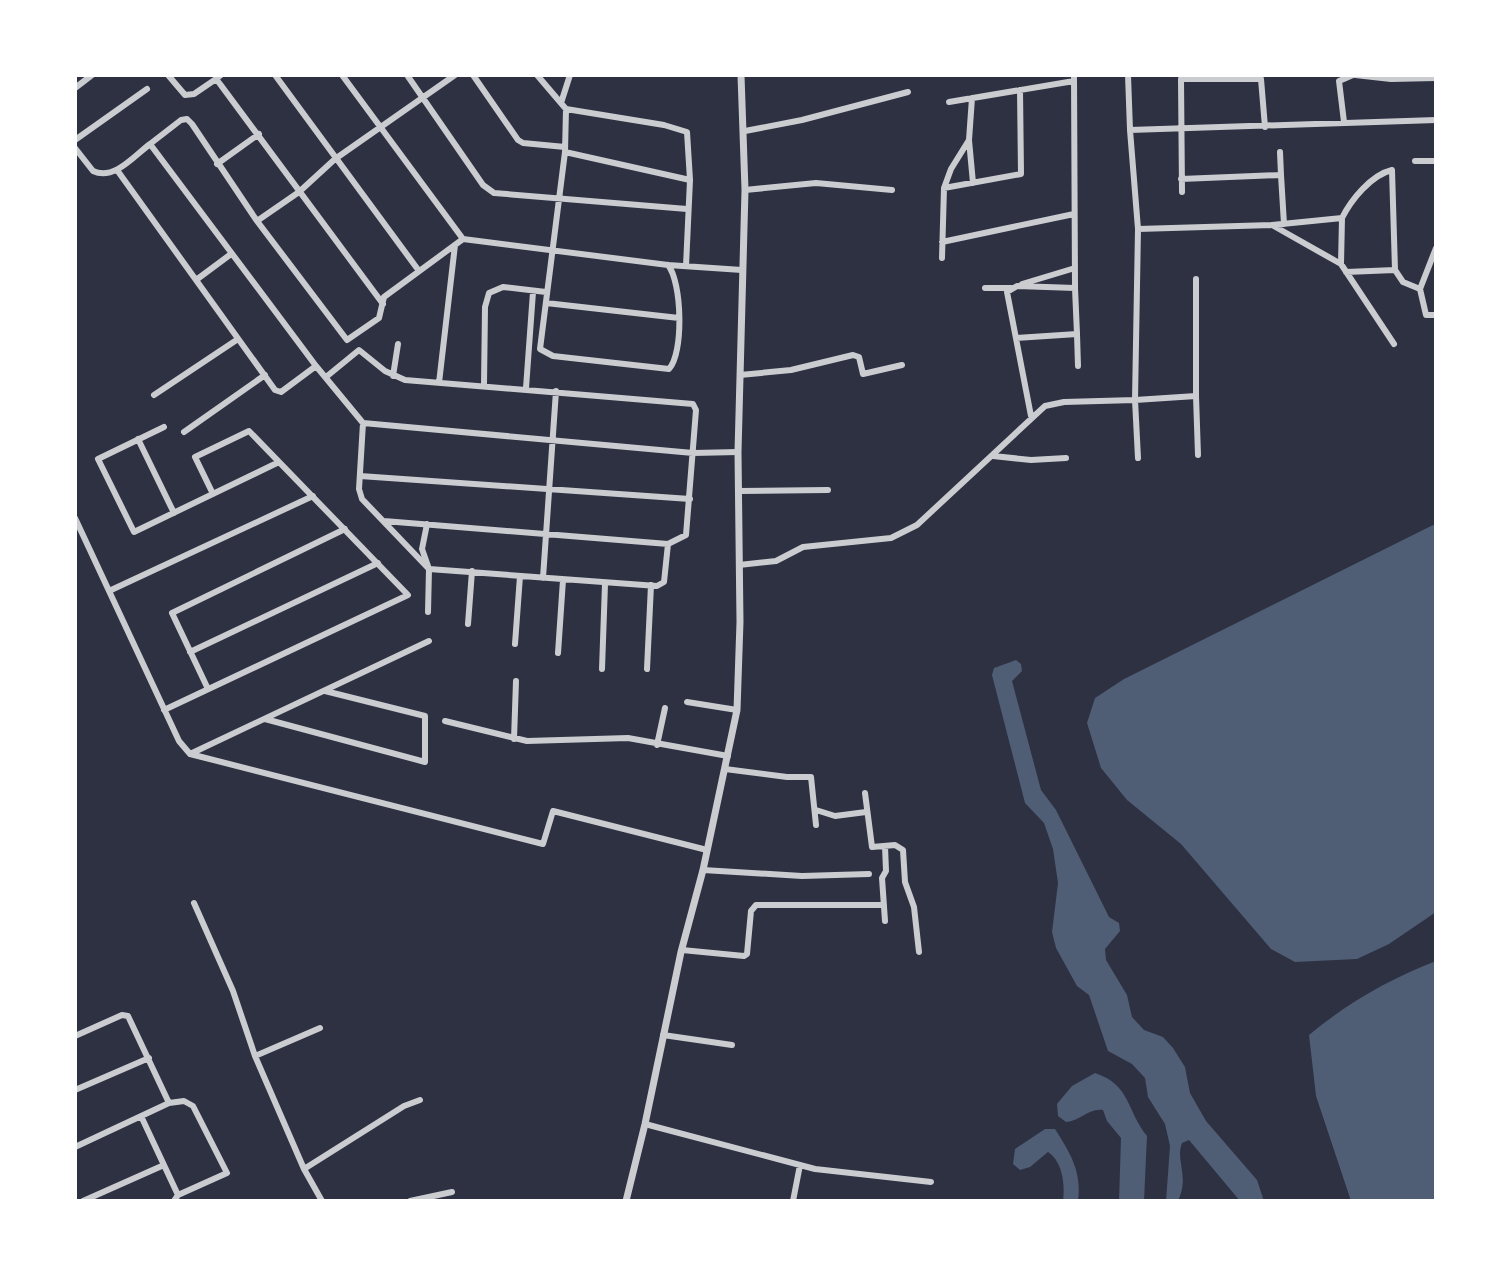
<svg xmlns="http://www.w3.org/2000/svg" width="1511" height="1276" viewBox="0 0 1511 1276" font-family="Jost,sans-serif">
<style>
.water{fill:#4f5d75}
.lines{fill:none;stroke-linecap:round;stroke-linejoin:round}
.minor{stroke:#caccd0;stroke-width:6}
.tertiary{stroke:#caccd0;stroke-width:7}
</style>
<rect width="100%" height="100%" fill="#2d3142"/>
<path class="water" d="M 1433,525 L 1436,526 L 1436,912 L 1389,944 L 1357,959 L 1295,962 L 1271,949 L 1181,844 L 1127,800 L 1101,768 L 1087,723 L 1095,698 L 1124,679 Z
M 1016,660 L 1021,664 L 1022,671 L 1012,681 L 1041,790 L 1056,810 L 1109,917 L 1119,923 L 1120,931 L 1105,949 L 1106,960 L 1127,995 L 1132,1017 L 1144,1030 L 1163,1037 L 1173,1048 L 1185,1067 L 1190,1093 L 1206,1121 L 1257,1180 L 1264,1201 L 1240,1201 L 1189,1140 L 1182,1143 C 1175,1161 1190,1176 1178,1201 L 1166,1201 L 1170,1146 L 1165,1124 L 1148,1097 L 1145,1078 L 1132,1064 L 1108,1051 L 1089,995 L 1077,986 L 1056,948 L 1052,932 L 1058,883 L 1053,849 L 1044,823 L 1025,803 L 992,675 L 994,668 Z
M 1436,961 L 1436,1201 L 1351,1201 L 1316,1096 L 1309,1035 C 1346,1004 1391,978 1436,961 Z
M 1095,1073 C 1131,1085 1126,1110 1147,1136 L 1144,1201 L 1119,1201 L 1121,1138 L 1107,1121 L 1103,1110 C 1089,1108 1080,1121 1066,1122 L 1058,1116 L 1057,1104 L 1072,1086 Z
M 1045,1129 L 1055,1129 C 1070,1153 1082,1171 1078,1201 L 1063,1201 C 1065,1185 1063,1162 1048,1152 L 1030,1167 L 1020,1170 L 1013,1164 L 1015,1149 Z"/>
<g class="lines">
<path class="minor" d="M 168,75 L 185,95 L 194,94 L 216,79
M 221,75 L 216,79 L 220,84 L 383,304
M 275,75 L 419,271
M 342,75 L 463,239 L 668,265 L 742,270
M 407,75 L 483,185 L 494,193 L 687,209
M 473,75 L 518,140 L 523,143 L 565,147
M 537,75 L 566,109
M 1074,75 L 1075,288
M 1128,75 L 1130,130
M 1355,75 L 1391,79 L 1436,78
M 75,88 L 92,75
M 949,102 L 1074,81
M 561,103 L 570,75
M 1344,122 L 1339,81 L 1353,75
M 745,131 L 802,120 L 908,92
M 75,140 L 147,89
M 969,140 L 973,183
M 150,144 L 181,120 L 187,119 L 192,124 L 257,221 L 347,340 L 379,318 L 384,297 L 463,239
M 75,148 L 93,171 C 114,181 134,156 150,144 L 316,366 L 363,423 L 693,453 L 738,452
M 565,152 L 690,180
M 1280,152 L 1281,175
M 1415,161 L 1436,161
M 217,164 L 259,134
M 117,170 L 275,390 L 281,392 L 316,366
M 1181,179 L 1281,175 L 1284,224
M 944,188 L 1021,174 L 1020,90
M 745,190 L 816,183 L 892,190
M 1182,192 L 1181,79 L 1261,79 L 1265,127
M 257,221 L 299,192 L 335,159 L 455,75
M 1272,225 L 1342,218 C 1351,200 1371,175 1392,170 L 1395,270
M 1138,229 L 1272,225 L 1341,264 L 1394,344
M 942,242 L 1074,214
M 1436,248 L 1420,289 L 1426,315 L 1436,315
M 942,258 L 944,188 L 951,169 L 969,140 L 972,98
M 1341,264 L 1342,218
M 668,265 C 682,282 684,353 669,369 L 553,356 L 540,349 L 565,152 L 566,109 L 664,125 L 687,132 L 690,180 L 686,266
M 1346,272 L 1395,270 L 1403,282 L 1420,289
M 196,280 L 231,254
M 1022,284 L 1075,268
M 985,288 L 1011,288
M 546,303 L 679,318
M 1077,334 L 1078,366
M 1016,338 L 1077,334 L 1075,288 L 1017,286 L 1007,292 L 1031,416
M 740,375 L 791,370 L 853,355 L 859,357 L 863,374 L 902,365
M 393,376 L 398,344
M 326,377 L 359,350 L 385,371 L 405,380 L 693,404 L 696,410 L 686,535 L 668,544 L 664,582 L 657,586 L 429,569 L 362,499 L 359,489 L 363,423
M 439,383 L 455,245
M 484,385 L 485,307 L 489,293 L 503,287 L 546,292
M 526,388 L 533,292
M 154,395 L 238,339
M 1196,396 L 1198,455
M 164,427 L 98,459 L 134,532 L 279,462
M 184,432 L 265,375
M 138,439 L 174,513
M 993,456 L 1031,460 L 1066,458
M 1138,458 L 1135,400 L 1196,396 L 1196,279
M 360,476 L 690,499
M 739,491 L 828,490
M 75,518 L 179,741 L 190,754 L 543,844 L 553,811 L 707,850
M 384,521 L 668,544
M 427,524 L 422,549 L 429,569 L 428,612
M 739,565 L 776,561 L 803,547 L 891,538 L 917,525 L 1045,406 L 1064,402 L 1135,400 L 1138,229 L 1130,130 L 1436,120
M 543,578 L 556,391
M 109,591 L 313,496
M 468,624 L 472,571
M 515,644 L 520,576
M 190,652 L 378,563
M 558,653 L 563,580
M 602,669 L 605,584
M 647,669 L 651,585
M 208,689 L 172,613 L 345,529
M 687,702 L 737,710
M 164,710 L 408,595 L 249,431 L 195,457 L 213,494
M 265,719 L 425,762 L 425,716 L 325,691
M 445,721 L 527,741 L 628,738 L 728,756
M 514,739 L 516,681
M 657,745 L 665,708
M 190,754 L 429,641
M 725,769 L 787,777 L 811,777 L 816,825
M 865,793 L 872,847 L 895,845 L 903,850 L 905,882 L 914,907 L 919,952
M 816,810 L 835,816 L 866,812
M 703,870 L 802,876 L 869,874
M 194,903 L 233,991 L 255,1056 L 304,1169 L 322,1201
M 885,921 L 882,878 L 886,871 L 885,846
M 682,950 L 744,956 L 747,954 L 751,911 L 756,905 L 884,905
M 663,1035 L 732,1045
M 75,1036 L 122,1015 L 128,1016 L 169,1103
M 255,1056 L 320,1028
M 75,1090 L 149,1058
M 141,1116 L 178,1195
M 645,1124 L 815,1169 L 931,1182
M 75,1147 L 169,1103 L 184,1101 L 193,1106 L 227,1173 L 178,1195 L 174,1201
M 304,1169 L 404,1106 L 420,1100
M 83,1201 L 164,1165
M 410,1201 L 452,1192
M 793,1201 L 800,1165"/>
<path class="tertiary" d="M 626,1201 L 645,1124 L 681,952 L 703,870 L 737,710 L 740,622 L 738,452 L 745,190 L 741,75"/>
</g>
<rect width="1511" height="1276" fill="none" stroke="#ffffff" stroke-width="154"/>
</svg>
